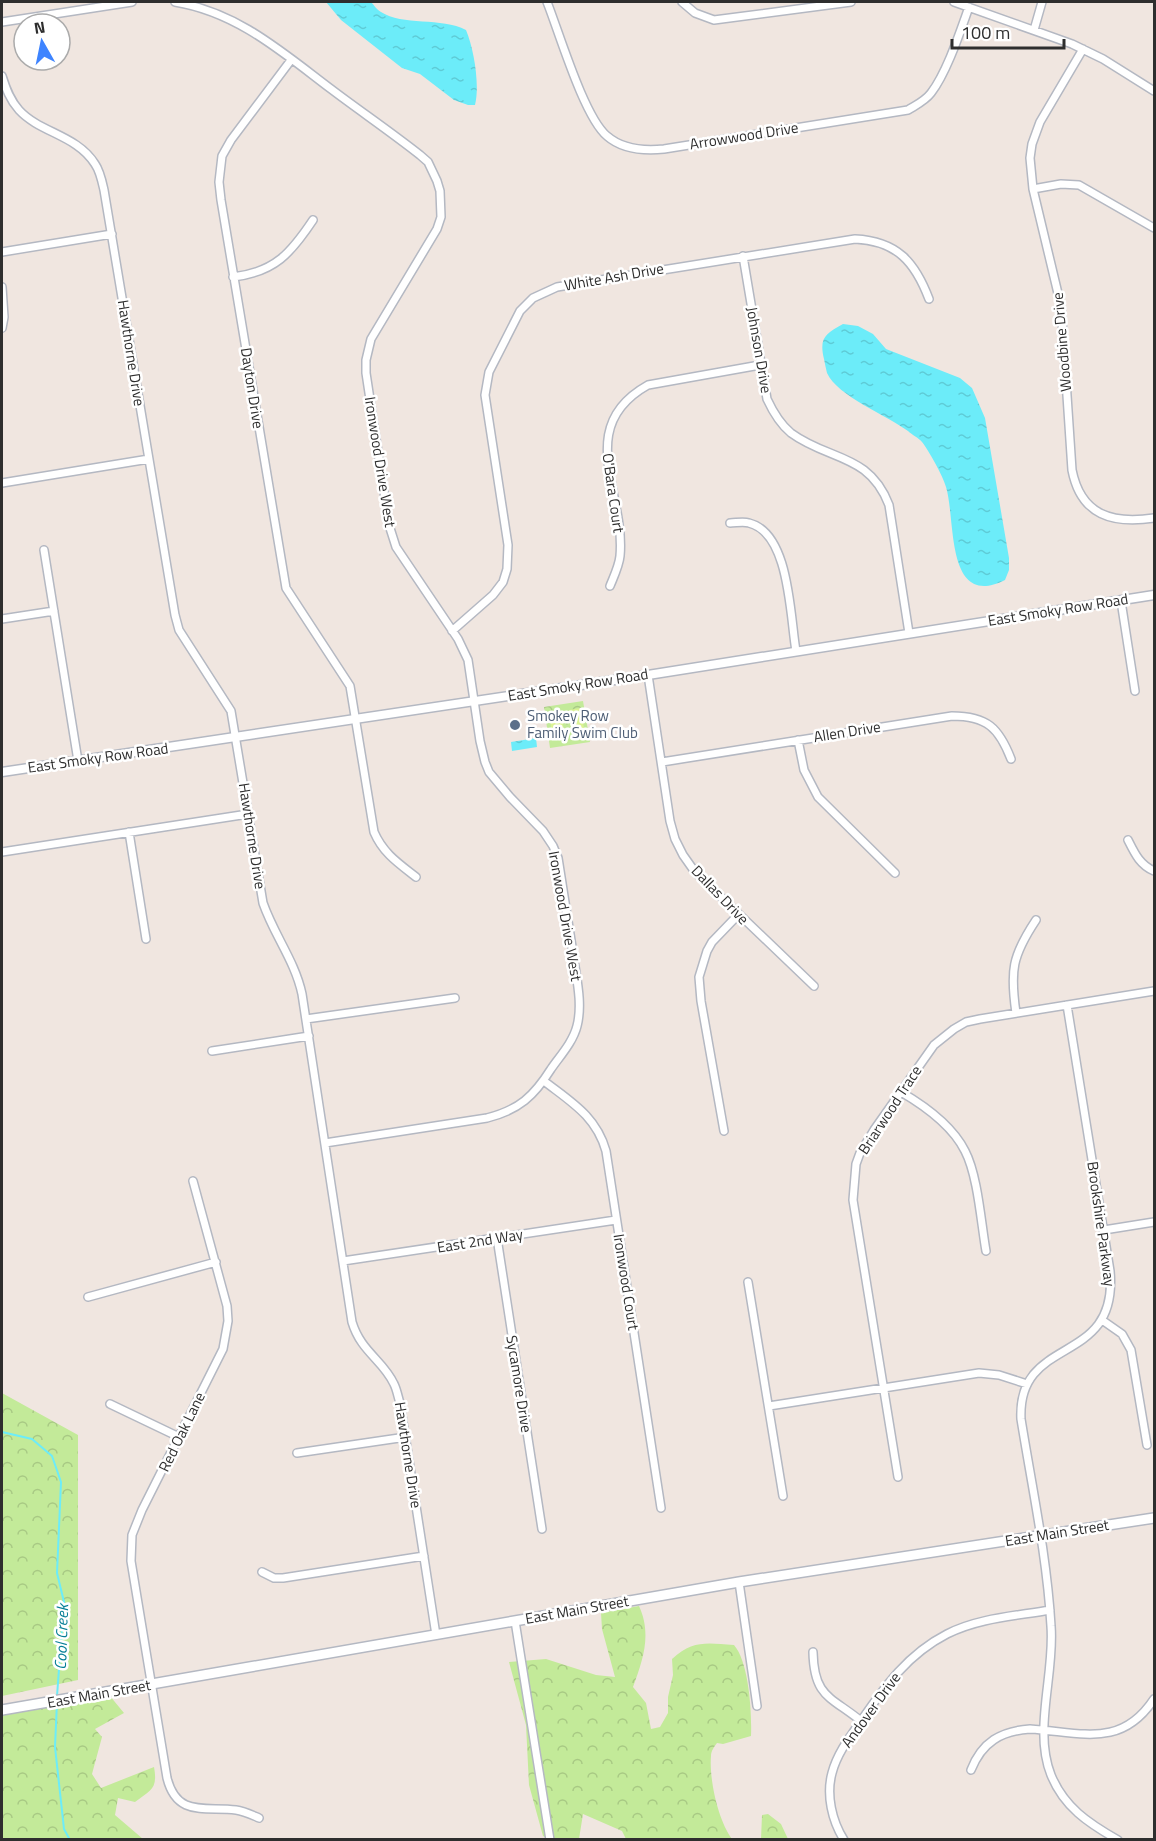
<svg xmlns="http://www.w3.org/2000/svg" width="1156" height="1841" viewBox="0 0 1156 1841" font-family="'Titillium Web',sans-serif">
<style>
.forest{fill:url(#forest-crowns)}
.pitch{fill:#dbf294}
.water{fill:url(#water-ripples)}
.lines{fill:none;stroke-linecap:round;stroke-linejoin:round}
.stream{stroke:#6cecf9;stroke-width:2}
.minor-casing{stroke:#b4b8c2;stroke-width:10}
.tertiary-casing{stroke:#b4b8c2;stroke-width:11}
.secondary-casing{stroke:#b4b8c2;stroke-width:12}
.minor{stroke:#fff;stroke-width:7}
.tertiary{stroke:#fff;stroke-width:8}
.secondary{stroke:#fff;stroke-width:9}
.service-dot{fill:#5c6f8a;stroke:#fff;stroke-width:2}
.labels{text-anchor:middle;stroke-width:5;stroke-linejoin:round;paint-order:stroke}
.street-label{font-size:15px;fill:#2e2e2e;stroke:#fff}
.service-label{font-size:15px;fill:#4e5e75;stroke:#fff;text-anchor:start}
.water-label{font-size:16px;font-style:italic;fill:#057e96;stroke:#fff}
</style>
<defs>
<pattern id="forest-crowns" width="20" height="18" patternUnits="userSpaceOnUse" patternTransform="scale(1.5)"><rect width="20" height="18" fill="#c3ea99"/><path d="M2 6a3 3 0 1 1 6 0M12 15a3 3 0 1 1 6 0" fill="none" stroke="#a8c984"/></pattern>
<pattern id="water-ripples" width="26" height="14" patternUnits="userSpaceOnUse" patternTransform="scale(1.5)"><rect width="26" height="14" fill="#6cecf9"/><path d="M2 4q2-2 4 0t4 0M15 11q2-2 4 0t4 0" fill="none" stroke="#5ecbd6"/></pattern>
</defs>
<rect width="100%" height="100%" fill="#f0e6e0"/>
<path class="forest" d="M 583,701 L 590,742 L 550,748 L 544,707 Z
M 2,1393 L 78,1435 L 78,1680 L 2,1696 Z
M 639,1606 C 652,1634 643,1660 633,1687 L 646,1703 L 651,1729 L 660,1727 L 668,1713 L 668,1697 L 673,1675 L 672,1659 C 693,1640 706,1643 734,1645 C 749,1662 752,1713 751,1736 L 723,1744 L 717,1743 C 714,1747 711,1751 711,1756 C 709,1779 718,1820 732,1839 L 744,1839 L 626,1839 L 622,1831 L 583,1814 L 579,1839 L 549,1839 L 543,1836 L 529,1785 L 526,1725 L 509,1662 L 546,1659 L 596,1675 L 615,1677 L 602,1629 L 601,1613 Z
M 110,1696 L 124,1713 L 95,1729 L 102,1737 L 92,1774 L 101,1788 L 154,1767 C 158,1789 151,1790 135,1802 L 118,1798 L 115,1815 L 143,1839 L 2,1840 L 2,1713 Z
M 768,1814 L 781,1824 L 788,1839 L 761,1839 L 762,1815 Z"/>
<path class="pitch" d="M 581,708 L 585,735 L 573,737 L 569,710 Z
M 561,711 L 565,738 L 553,740 L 549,713 Z"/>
<path class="water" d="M 326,2 L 371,2 C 374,5 377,10 381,12 C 402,26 442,17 466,30 C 474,49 480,85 475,105 L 468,105 L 454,100 L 420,74 L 402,68 L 341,20 Z
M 843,324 L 858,326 L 873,334 L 886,349 L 960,378 L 972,388 L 985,418 L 1009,558 L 1009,570 L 1005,580 C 945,610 956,519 946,487 C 943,476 929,451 922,442 C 919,438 912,435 908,431 C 888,416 837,396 827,373 C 826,369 825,364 824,359 C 819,338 825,334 843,324 Z
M 536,738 L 537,747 L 512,751 L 511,742 Z"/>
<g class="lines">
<path class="stream" d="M 2,1432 L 32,1439 L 52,1456 L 61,1482 L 57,1573 L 64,1602 L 57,1696
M 57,1702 L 55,1747 L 64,1829 L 70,1840"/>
<defs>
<path id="minor" d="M 175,2 C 237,12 282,52 331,89 C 360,111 391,132 420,155 L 428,162 L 437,181 L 440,191 L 441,217 L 437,229 L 371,339 L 366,360 L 366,373 L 389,525 L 396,547 L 458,639 L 468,660 L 480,741 L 485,762 L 489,772 L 510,797 L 543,831 L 553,846 L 558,858 C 563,890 568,921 573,953 C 576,977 583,1003 577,1026 C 573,1042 560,1056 551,1069 C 534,1096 519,1110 487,1118 L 325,1143
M 547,2 C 559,32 584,117 607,136 C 623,150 644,151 664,149 L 908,110 C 916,105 925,101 931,93 C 947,72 960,32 969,7
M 682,2 L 695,13 L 714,20 L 851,2
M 954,2 L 1072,44 L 1103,59 L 1154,91
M 2,22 L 132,2
M 1034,30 L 1042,2
M 1083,49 L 1040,122 L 1032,144 L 1030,158 L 1033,189 L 1061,306 L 1072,470 C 1081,516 1113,524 1154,518
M 291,60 L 231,140 L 222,156 L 219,182 L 221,200 L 286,588 L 350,686 L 374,832 C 383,853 398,863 416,877
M 2,76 C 6,89 10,100 19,110 C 40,133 77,135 95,164 C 100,171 102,181 104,190 L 175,615 L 179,630 L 231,711 L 263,903 C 274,935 295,961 302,994 L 352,1322 C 361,1352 383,1360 394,1384 C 397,1390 398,1397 400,1403 L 436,1635
M 1033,189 L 1061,184 L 1079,185 L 1154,228
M 2,252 L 112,234
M 743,256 L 767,399 C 773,412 780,424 791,433 C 829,461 869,453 889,505 L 909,633
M 233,277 C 275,272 291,253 313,220
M 2,287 L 4,317 L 2,328
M 2,483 L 149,459
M 730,523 C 736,523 743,521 749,523 C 790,533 790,617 796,651
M 44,550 L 78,761
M 610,586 C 614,576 619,566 620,556 C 626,493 573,427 648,385 L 760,365
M 1121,601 L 1135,691
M 2,619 L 54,611
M 452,631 L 493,595 L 503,582 L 507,569 L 508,545 L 485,395 L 489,372 L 520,311 L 533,298 L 557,287 L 855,239 C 897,241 915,262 929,299
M 648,675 L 670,821 L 675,839 L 683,855 L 695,872 L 814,986
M 798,740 L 804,770 L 818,797 L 895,873
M 662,762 L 952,716 C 987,716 999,728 1011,759
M 129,832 L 146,939
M 1128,840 C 1135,854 1140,865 1154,871
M 2,852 L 248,814
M 1067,1005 L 1110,1271 C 1119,1368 1017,1333 1021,1419 C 1032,1487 1047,1557 1051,1626 C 1055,1673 1033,1730 1051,1775 C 1064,1807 1088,1823 1118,1840
M 1016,1013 C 1010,971 1012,956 1036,920
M 306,1019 L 455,998
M 212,1051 L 309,1036
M 544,1081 C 571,1102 596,1116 606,1151 L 661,1508
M 901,1092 C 925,1106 952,1125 965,1151 C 978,1176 981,1223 986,1251
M 724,1131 L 701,1001 L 699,977 L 707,951 L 712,942 L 738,915
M 193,1181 L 227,1306 L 228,1321 L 223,1349 L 142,1510 L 132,1535 L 131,1561 L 167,1778 C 177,1818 206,1806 236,1810 C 244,1811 252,1815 259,1818
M 1104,1230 L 1154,1222
M 497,1238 L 542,1529
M 343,1261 L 616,1220
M 748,1282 L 783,1496
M 88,1297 L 216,1262
M 1102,1320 L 1122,1334 L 1131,1350 L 1147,1445
M 110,1404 L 179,1437
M 769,1406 L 979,1373 L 999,1375 L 1027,1384
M 297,1453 L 406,1437
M 898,1477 L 853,1200 L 856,1164 L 860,1153 L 874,1130 L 934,1045 L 954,1029 L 966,1022 L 980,1019 L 1154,991
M 262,1572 L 274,1578 L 283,1578 L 424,1556
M 739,1582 L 757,1706
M 515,1621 L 550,1840
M 813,1652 C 814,1697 830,1696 861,1721
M 971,1770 C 982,1742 1001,1731 1030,1729 C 1081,1732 1121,1749 1154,1699
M 844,1840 C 832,1821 826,1795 832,1773 C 837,1754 849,1738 861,1721 C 885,1686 908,1654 947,1634 C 978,1618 1016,1616 1050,1610"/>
<path id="tertiary" d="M 2,772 L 648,675 L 1154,595"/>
<path id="secondary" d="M 2,1710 L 739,1582 L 1154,1518"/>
</defs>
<use href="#minor" class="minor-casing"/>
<use href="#tertiary" class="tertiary-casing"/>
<use href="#secondary" class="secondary-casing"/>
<use href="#minor" class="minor"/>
<use href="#tertiary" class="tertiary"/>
<use href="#secondary" class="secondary"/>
</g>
<circle class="service-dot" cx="515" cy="725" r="6"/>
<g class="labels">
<g class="street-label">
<text transform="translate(744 136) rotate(-9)" y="5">Arrowwood Drive</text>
<text transform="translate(614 277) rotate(-10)" y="5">White Ash Drive</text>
<text transform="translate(1062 342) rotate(-95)" y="5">Woodbine Drive</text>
<text transform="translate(759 350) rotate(80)" y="5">Johnson Drive</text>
<text transform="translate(131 353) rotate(81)" y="5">Hawthorne Drive</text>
<text transform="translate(252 388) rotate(81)" y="5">Dayton Drive</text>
<text transform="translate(380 462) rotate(81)" y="5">Ironwood Drive West</text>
<text transform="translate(613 493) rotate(82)" y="5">O'Bara Court</text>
<text transform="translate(1058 610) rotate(-9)" y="5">East Smoky Row Road</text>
<text transform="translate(578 685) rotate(-9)" y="5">East Smoky Row Road</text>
<text transform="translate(847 732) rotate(-9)" y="5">Allen Drive</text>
<text transform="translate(98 758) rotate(-8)" y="5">East Smoky Row Road</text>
<text transform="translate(252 836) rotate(81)" y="5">Hawthorne Drive</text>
<text transform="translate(720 895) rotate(46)" y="5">Dallas Drive</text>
<text transform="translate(565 916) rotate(80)" y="5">Ironwood Drive West</text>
<text transform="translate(890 1110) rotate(-57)" y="5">Briarwood Trace</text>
<text transform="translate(1101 1224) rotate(82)" y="5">Brookshire Parkway</text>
<text transform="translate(480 1241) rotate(-9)" y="5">East 2nd Way</text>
<text transform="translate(626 1282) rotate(81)" y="5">Ironwood Court</text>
<text transform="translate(519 1384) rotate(81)" y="5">Sycamore Drive</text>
<text transform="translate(182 1432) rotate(-64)" y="5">Red Oak Lane</text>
<text transform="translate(408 1455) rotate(81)" y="5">Hawthorne Drive</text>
<text transform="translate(1057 1533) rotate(-9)" y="5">East Main Street</text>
<text transform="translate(577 1610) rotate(-10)" y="5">East Main Street</text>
<text transform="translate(99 1694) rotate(-10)" y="5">East Main Street</text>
<text transform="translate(871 1710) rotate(-54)" y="5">Andover Drive</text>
</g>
<g class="service-label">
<text x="527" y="721">Smokey Row<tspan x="527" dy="17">Family Swim Club</tspan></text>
</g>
<g class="water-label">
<text transform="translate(61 1637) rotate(-88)" y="6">Cool Creek</text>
</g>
</g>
<rect width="1156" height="1841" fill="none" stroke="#2e2e2e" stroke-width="6"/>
<g transform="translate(42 42) rotate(351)"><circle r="28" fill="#ffffff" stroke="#ababab" stroke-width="1.5"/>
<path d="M0-4.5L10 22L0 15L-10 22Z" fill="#3e84ff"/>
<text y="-9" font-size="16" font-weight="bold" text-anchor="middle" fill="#2e2e2e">N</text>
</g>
<path d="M952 39v9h112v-9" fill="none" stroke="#2e2e2e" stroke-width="3"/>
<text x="961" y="39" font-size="18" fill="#2e2e2e" stroke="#ffffff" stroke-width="4.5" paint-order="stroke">100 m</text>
</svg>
